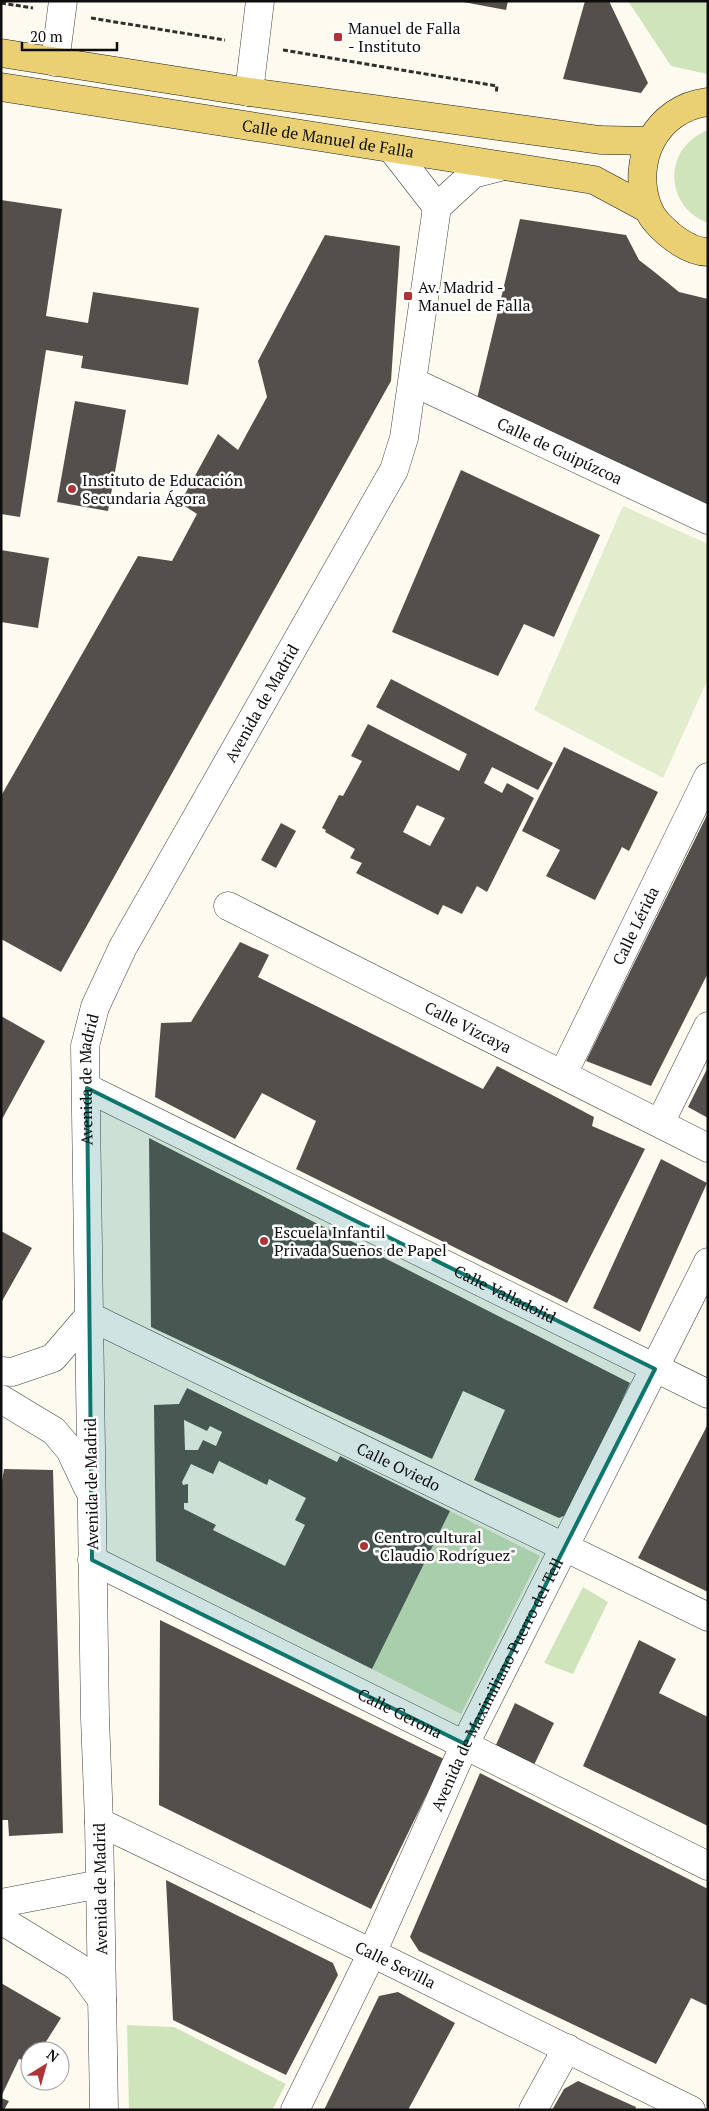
<svg xmlns="http://www.w3.org/2000/svg" width="709" height="2111" viewBox="0 0 709 2111" font-family="'PT Serif',serif">
<style>
.green{fill:#d0e4bc}
.pitch{fill:#e1edcd}
.building{fill:#554f4b;fill-rule:evenodd}
.lines{fill:none;stroke-linecap:round;stroke-linejoin:round}
.minor-casing{stroke:#404040;stroke-width:29}
.major-casing{stroke:#1e1e1e;stroke-width:29}
.path{stroke:#2f2f2f;stroke-width:3;stroke-dasharray:5 2.5;stroke-linecap:butt}
.minor{stroke:#fff;stroke-width:28}
.major{stroke:#ead073;stroke-width:28}
.marked{fill:#0f766e;fill-opacity:0.2;stroke:#0f766e;stroke-width:4;stroke-linejoin:round}
.poi-dot{fill:#af3437;stroke:#fff;stroke-width:2}
.labels{text-anchor:middle;stroke-width:5;stroke-linejoin:round;paint-order:stroke}
.poi-label{font-size:16px;fill:#0d0d0d;stroke:#fff;text-anchor:start}
.street-label{font-size:16px;fill:#0d0d0d;stroke:#fff}
</style>
<rect width="100%" height="100%" fill="#fdfbef"/>
<path class="green" d="M 628,1 L 708,1 L 707,74 L 671,66 Z
M 708,130 L 708,223 C 663,206 663,147 708,130 Z
M 450,1511 L 540,1556 L 461,1714 L 372,1669 Z
M 583,1587 L 608,1602 L 573,1674 L 544,1663 Z
M 127,2025 L 174,2027 L 286,2084 L 272,2110 L 129,2110 Z"/>
<path class="pitch" d="M 623,506 L 708,544 L 708,679 L 663,778 L 534,710 Z"/>
<path class="building" d="M 458,1 L 508,1 L 506,10 Z
M 585,1 L 609,1 L 648,83 L 641,93 L 563,79 Z
M 1,200 L 62,209 L 46,316 L 88,323 L 93,292 L 199,308 L 188,385 L 81,368 L 83,356 L 46,350 L 20,517 L 1,514 Z
M 520,219 L 626,235 L 639,260 L 657,274 L 679,292 L 708,299 L 708,506 L 476,403 Z
M 325,235 L 400,246 L 391,381 L 61,972 L 1,939 L 1,796 L 138,556 L 172,561 L 197,514 L 180,503 L 218,434 L 238,450 L 267,397 L 258,361 Z
M 75,401 L 126,410 L 108,511 L 57,502 Z
M 461,470 L 600,535 L 554,637 L 524,624 L 498,676 L 392,632 Z
M 1,550 L 49,558 L 38,628 L 1,622 Z
M 391,679 L 553,763 L 538,790 L 492,767 L 484,783 L 502,793 L 507,783 L 534,798 L 487,892 L 477,886 L 462,914 L 443,905 L 438,915 L 356,873 L 362,863 L 350,858 L 355,849 L 325,832 L 326,830 L 322,828 L 339,795 L 343,796 L 362,761 L 351,756 L 368,724 L 459,771 L 467,754 L 376,707 ZM 417,805 L 445,818 L 430,846 L 403,832 Z
M 564,747 L 658,792 L 629,851 L 622,847 L 595,900 L 546,876 L 560,850 L 522,831 Z
M 708,813 L 708,973 L 651,1086 L 586,1061 Z
M 281,823 L 296,831 L 276,868 L 261,860 Z
M 240,942 L 269,955 L 258,977 L 483,1089 L 497,1066 L 594,1117 L 592,1126 L 645,1149 L 567,1303 L 296,1169 L 316,1121 L 262,1093 L 235,1139 L 155,1097 L 161,1023 L 191,1022 Z
M 1,1016 L 45,1041 L 1,1121 Z
M 708,1067 L 708,1118 L 688,1107 Z
M 149,1138 L 630,1383 L 570,1513 L 559,1518 L 474,1480 L 505,1410 L 463,1391 L 432,1459 L 151,1327 Z
M 661,1159 L 707,1183 L 640,1332 L 593,1308 Z
M 1,1231 L 32,1248 L 1,1303 Z
M 187,1388 L 337,1462 L 340,1456 L 450,1511 L 372,1669 L 156,1561 L 154,1405 L 179,1404 ZM 184,1420 L 207,1431 L 210,1426 L 222,1432 L 216,1446 L 203,1440 L 198,1450 L 185,1450 ZM 219,1461 L 267,1485 L 269,1479 L 306,1498 L 295,1520 L 305,1525 L 285,1566 L 213,1530 L 216,1525 L 184,1509 L 184,1503 L 188,1503 L 188,1484 L 183,1485 L 182,1482 L 191,1464 L 213,1474 Z
M 708,1424 L 708,1592 L 638,1558 Z
M 4,1469 L 53,1470 L 63,1833 L 9,1836 L 8,1820 L 1,1820 L 1,1487 Z
M 160,1620 L 444,1759 L 371,1909 L 159,1805 Z
M 639,1640 L 676,1659 L 659,1693 L 708,1717 L 708,1826 L 583,1766 Z
M 515,1703 L 554,1723 L 534,1765 L 495,1747 Z
M 480,1773 L 708,1889 L 708,2006 L 691,1998 L 656,2064 L 419,1951 L 410,1937 Z
M 166,1880 L 333,1963 L 338,1975 L 286,2075 L 173,2020 Z
M 1,1983 L 61,2018 L 42,2048 L 34,2047 L 27,2061 L 19,2059 L 1,2097 Z
M 398,1992 L 455,2023 L 408,2110 L 324,2110 L 379,1996 Z
M 578,2081 L 636,2107 L 635,2110 L 552,2110 L 564,2089 Z
M 1,2098 L 9,2101 L 4,2110 L 1,2110 Z"/>
<g class="lines">
<defs>
<g id="minor">
<path d="M 55,62 L 63,1"/>
<path d="M 249,92 L 260,1"/>
<path d="M 392,149 L 437,207"/>
<path id="s1" d="M 413,382 L 708,520"/>
<path id="s2" d="M 228,906 L 708,1148"/>
<path id="s3" d="M 563,1074 L 708,777"/>
<path id="s4" d="M 87,1088 L 708,1394"/>
<path d="M 660,1123 L 708,1026"/>
<path id="s5" d="M 1,1371 L 12,1372 L 53,1358 L 89,1316 L 708,1617"/>
<path d="M 1,1399 L 54,1431 L 70,1450 L 88,1488"/>
<path id="s6" d="M 92,1560 L 708,1866"/>
<path id="s7" d="M 99,1822 L 372,1953 L 691,2110"/>
<path d="M 1,1903 L 100,1884"/>
<path d="M 1,1920 L 78,1967 L 102,2000"/>
<path id="s8" d="M 104,2110 L 99,1822 L 95,1718 L 85,1046 L 95,1007 L 123,947 L 394,470 L 404,438 L 437,207 L 473,174 L 500,167"/>
<path id="s9" d="M 295,2110 L 372,1953 L 465,1744 L 708,1262"/>
<path d="M 533,2110 L 567,2048"/>
</g>
<g id="major">
<path d="M 1,53 L 249,92 L 600,140 L 650,141"/>
<path id="s10" d="M 1,87 L 594,180 L 648,209"/>
<path d="M 708,102 C 656,108 630,161 648,208 C 652,219 661,227 670,235 C 680,243 695,252 708,252"/>
</g>
</defs>
<use href="#minor" class="minor-casing"/>
<use href="#major" class="major-casing"/>
<path class="path" d="M 1,3 L 33,8
M 91,18 L 225,40
M 283,50 L 497,86 L 496,94"/>
<use href="#minor" class="minor"/>
<use href="#major" class="major"/>
</g>
<path class="marked" d="M 87,1088 L 655,1369 L 465,1744 L 92,1560 Z"/>
<g class="poi-dot">
<rect x="333" y="32" width="10" height="10" rx="2.5"/>
<rect x="403" y="291" width="10" height="10" rx="2.5"/>
<circle cx="72" cy="489" r="5"/>
<circle cx="264" cy="1241" r="5"/>
<circle cx="364" cy="1546" r="5"/>
</g>
<g class="labels">
<g class="poi-label">
<text x="348" y="34">Manuel de Falla<tspan x="348" dy="18">- Instituto</tspan></text>
<text x="418" y="293">Av. Madrid -<tspan x="418" dy="18">Manuel de Falla</tspan></text>
<text x="82" y="486">Instituto de Educación<tspan x="82" dy="18">Secundaria Ágora</tspan></text>
<text x="274" y="1238">Escuela Infantil<tspan x="274" dy="18">Privada Sueños de Papel</tspan></text>
<text x="374" y="1543">Centro cultural<tspan x="374" dy="18">"Claudio Rodríguez"</tspan></text>
</g>
<g class="street-label">
<text dy="6" stroke="none"><textPath href="#s10" startOffset="331">Calle de Manuel de Falla</textPath></text>
<text dy="6" stroke="none"><textPath href="#s1" startOffset="162">Calle de Guipúzcoa</textPath></text>
<text dy="6" stroke="none"><textPath href="#s8" startOffset="1451">Avenida de Madrid</textPath></text>
<text dy="6" stroke="none"><textPath href="#s3" startOffset="165">Calle Lérida</textPath></text>
<text dy="6" stroke="none"><textPath href="#s2" startOffset="269">Calle Vizcaya</textPath></text>
<text dy="6" stroke="none"><textPath href="#s8" startOffset="1031">Avenida de Madrid</textPath></text>
<text dy="6" stroke="none"><textPath href="#s4" startOffset="466">Calle Valladolid</textPath></text>
<text dy="6" stroke="none"><textPath href="#s5" startOffset="454">Calle Oviedo</textPath></text>
<text transform="translate(91 1484) rotate(-91)" y="6">Avenida de Madrid</text>
<text dy="6" stroke="none"><textPath href="#s9" startOffset="471">Avenida de Maximiliano Puerro del Tell</textPath></text>
<text dy="6" stroke="none"><textPath href="#s6" startOffset="344">Calle Gerona</textPath></text>
<text transform="translate(100 1889) rotate(-91)" y="6">Avenida de Madrid</text>
<text dy="6" stroke="none"><textPath href="#s7" startOffset="329">Calle Sevilla</textPath></text>
</g>
</g>
<rect width="709" height="2111" fill="none" stroke="#0d0d0d" stroke-width="5"/>
<g transform="translate(45 2066) rotate(37)"><circle r="24" fill="#ffffff" stroke="#9e9e9e"/>
<path d="M0-4L9 19L0 12L-9 19Z" fill="#af3437"/>
<text y="-8" font-size="14" font-weight="bold" text-anchor="middle" fill="#0d0d0d">N</text>
</g>
<path d="M22 42v8h95v-8" fill="none" stroke="#0d0d0d" stroke-width="2.5"/>
<text x="30" y="42" font-size="15" fill="#0d0d0d" stroke="#ffffff" stroke-width="4" paint-order="stroke">20 m</text>
</svg>
